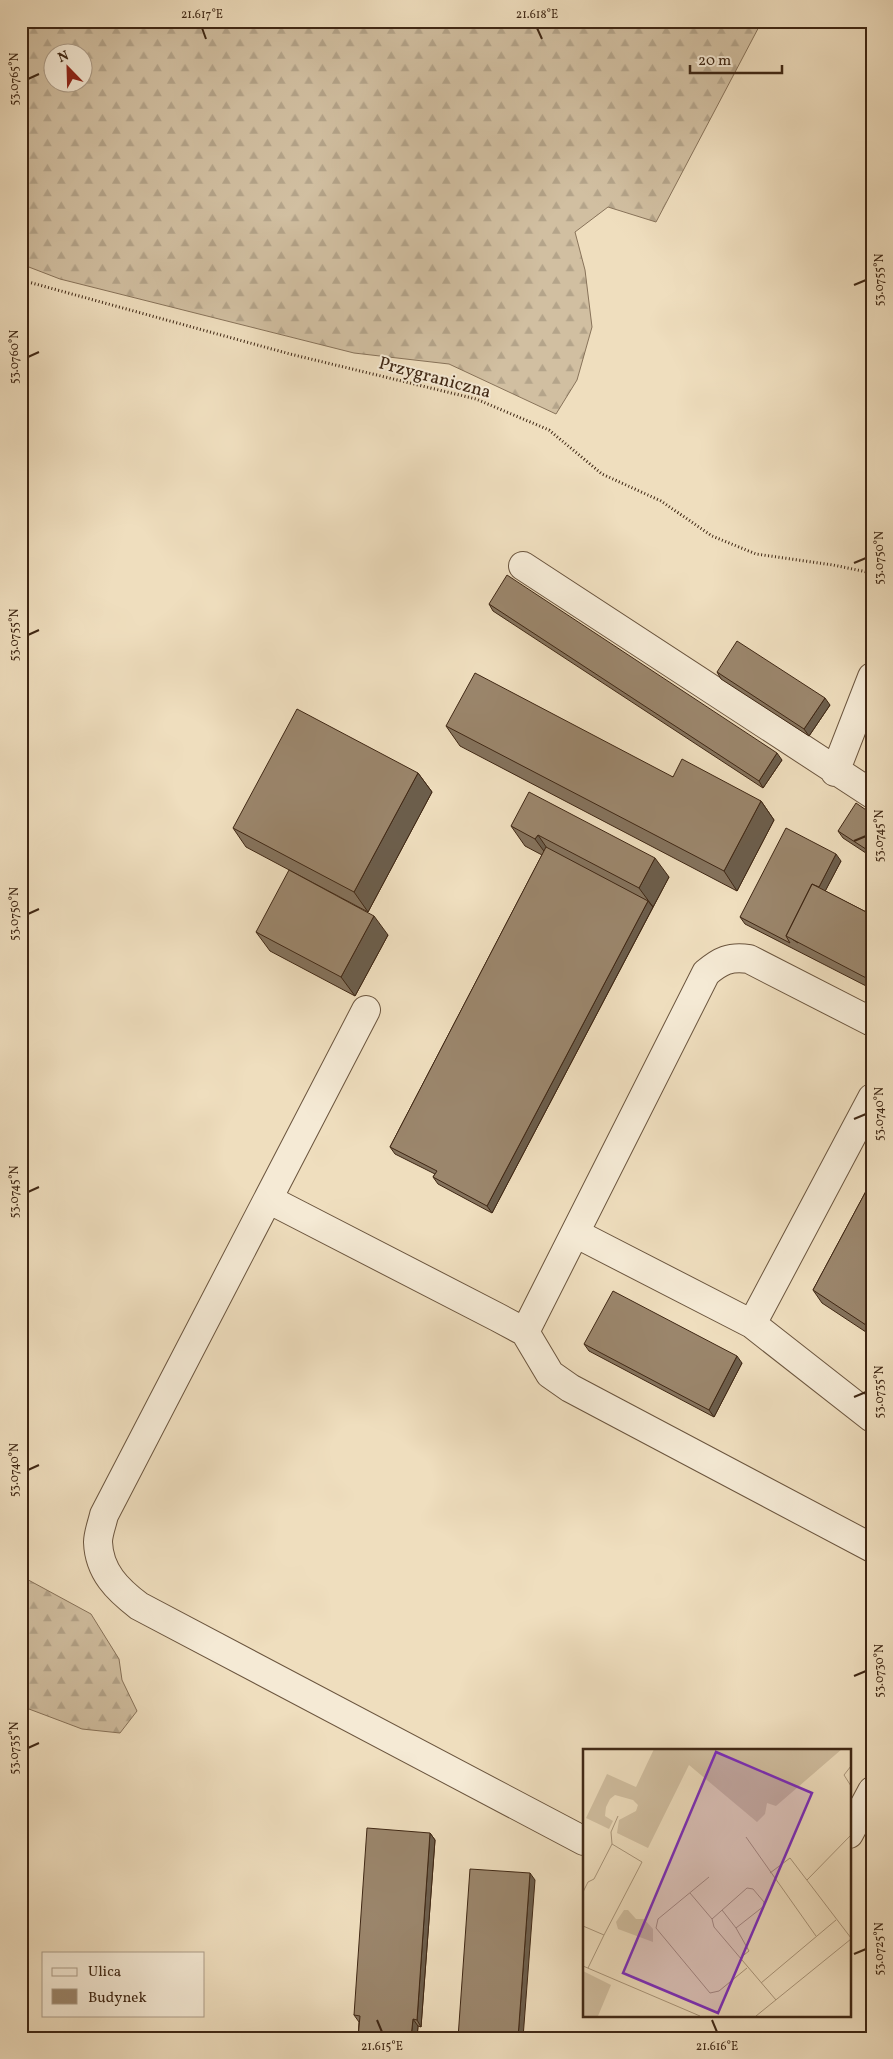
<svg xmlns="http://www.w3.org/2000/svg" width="893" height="2059" viewBox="0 0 893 2059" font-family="Vollkorn,serif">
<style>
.forest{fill:url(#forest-firs);stroke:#88735a;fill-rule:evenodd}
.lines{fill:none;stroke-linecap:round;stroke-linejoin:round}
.minor-casing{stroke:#6b553e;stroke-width:30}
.path{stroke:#3f2714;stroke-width:3;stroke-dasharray:1 2.5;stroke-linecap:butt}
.minor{stroke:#f5ead5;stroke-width:28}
.wall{fill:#85735d;stroke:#3f2714}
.shaded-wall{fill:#6c5e4c;stroke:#3f2714}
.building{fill:#9b866c;stroke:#3f2714}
.ticks{fill:none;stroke:#3f2714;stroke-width:2}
.labels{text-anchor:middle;stroke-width:4;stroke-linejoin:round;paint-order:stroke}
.street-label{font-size:18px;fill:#3f2714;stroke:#f5ead5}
.inset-road{fill:none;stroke:#a9957a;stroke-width:1}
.view{fill:#7b2cbf;fill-opacity:0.15;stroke:#7b2cbf;stroke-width:2.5}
.inset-edge{fill:none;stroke:#3f2714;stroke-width:2.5}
.neatline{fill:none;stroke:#3f2714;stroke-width:2}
.ticks-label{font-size:12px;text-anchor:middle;fill:#3f2714}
</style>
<defs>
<pattern id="forest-firs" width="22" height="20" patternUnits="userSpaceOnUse" patternTransform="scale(1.25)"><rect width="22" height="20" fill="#d1bfa1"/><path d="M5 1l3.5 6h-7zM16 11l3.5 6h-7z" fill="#b4a48a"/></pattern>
</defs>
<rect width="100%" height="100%" fill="#efdebe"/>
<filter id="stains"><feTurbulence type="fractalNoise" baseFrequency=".004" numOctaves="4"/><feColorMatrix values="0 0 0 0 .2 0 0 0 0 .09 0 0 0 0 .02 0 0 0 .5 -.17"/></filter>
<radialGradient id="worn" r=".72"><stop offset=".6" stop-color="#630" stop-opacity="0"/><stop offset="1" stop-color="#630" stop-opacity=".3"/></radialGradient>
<path class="forest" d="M 21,21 L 762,21 L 656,222 L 608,207 L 575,232 L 585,270 L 592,327 L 577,380 L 556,414 L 449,364 L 354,353 L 60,279 L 21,264 ZM 52,52 L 82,52 L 82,82 L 52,82 Z
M 21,1576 L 91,1614 L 119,1659 L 122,1680 L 137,1711 L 120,1733 L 82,1729 L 21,1706 Z"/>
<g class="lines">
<defs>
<path id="minor" d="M 523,566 L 872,794
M 835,772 L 872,677
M 366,1010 L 104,1515 C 102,1524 98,1534 98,1542 C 99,1572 118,1590 139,1606 L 584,1841
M 872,1098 L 752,1324 L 872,1418
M 268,1199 L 497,1317 L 525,1332 L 550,1374 L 570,1388 L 872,1548
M 575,1233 L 752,1324
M 525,1332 L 706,973 C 720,961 730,956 749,959 L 872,1022
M 849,1834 L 872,1791"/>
</defs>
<use href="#minor" class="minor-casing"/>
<path class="path" d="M 21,280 L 290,354 L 476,399 L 549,430 L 602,474 L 661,501 L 712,536 L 756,554 L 833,565 L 872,573"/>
<use href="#minor" class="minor"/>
</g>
<path class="wall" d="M 489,604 L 782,760 L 763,788 L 493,611 Z
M 717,672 L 830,705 L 809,736 L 721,679 Z
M 446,726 L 673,777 L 761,801 L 774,820 L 737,891 L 460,746 Z
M 872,749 L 872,766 L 866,758 Z
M 418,773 L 432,792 L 368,912 L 246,847 L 233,828 Z
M 872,814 L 872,857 L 843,838 L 838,831 Z
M 511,826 L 669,877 L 492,1213 L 438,1184 L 433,1177 L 435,1174 L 395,1154 L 390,1147 L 542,855 L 525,846 Z
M 841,861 L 825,891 L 872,915 L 872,989 L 745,924 L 740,917 Z
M 256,932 L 388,935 L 355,996 L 270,951 Z
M 872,1180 L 872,1336 L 822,1303 L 813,1290 Z
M 584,1344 L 742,1363 L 714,1417 L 589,1351 Z
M 430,1833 L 435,1840 L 421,2027 L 418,2026 L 417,2038 L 358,2038 L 359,2022 L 354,2015 Z"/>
<path class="shaded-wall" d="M 825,698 L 830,705 L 809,736 L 804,729 Z
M 777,753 L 782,760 L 763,788 L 759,781 Z
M 418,773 L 432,792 L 368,912 L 354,892 Z
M 761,801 L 774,820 L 737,891 L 724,871 Z
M 538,835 L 551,854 L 549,858 L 535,839 Z
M 836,854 L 841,861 L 798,943 L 792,939 Z
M 655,858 L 669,877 L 653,907 L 639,888 Z
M 648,901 L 653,907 L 492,1213 L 487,1206 Z
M 374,916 L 388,935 L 355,996 L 341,977 Z
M 737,1356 L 742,1363 L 714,1417 L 709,1410 Z
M 430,1833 L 435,1840 L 421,2027 L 417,2020 Z
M 530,1873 L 535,1880 L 523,2038 L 518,2038 Z
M 413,2019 L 418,2026 L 417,2038 L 411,2038 Z"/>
<path class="building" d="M 507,575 L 777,753 L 759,781 L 489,604 Z
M 737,641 L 825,698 L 804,729 L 717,672 Z
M 475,673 L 673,777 L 682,759 L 761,801 L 724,871 L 446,726 Z
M 297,709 L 418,773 L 354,892 L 233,828 Z
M 872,749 L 872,762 L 866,758 Z
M 529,792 L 655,858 L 639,888 L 538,835 L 535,839 L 511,826 Z
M 856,803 L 872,814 L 872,853 L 838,831 Z
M 786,828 L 836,854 L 819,887 L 812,884 L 786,936 L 790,943 L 740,917 Z
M 546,847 L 648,901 L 487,1206 L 433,1177 L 437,1171 L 390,1147 Z
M 289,870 L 374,916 L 341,977 L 256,932 Z
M 812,884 L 872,915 L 872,981 L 786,936 Z
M 872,1180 L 872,1329 L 813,1290 Z
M 613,1291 L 737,1356 L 709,1410 L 584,1344 Z
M 367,1828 L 430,1833 L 417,2020 L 413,2019 L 411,2038 L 358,2038 L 360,2016 L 354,2015 Z
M 470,1869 L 530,1873 L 518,2038 L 458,2038 Z"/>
<path class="ticks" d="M 202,28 L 206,39M 537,28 L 542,39M 28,79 L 39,74M 854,285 L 866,280M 28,357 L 39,352M 854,563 L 866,558M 28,635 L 39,630M 854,841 L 866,836M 28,914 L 39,909M 854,1119 L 866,1114M 28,1192 L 39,1187M 854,1397 L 866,1392M 28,1470 L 39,1465M 854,1676 L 866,1671M 28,1748 L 39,1743M 854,1954 L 866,1949M 377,2020 L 382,2032M 712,2020 L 717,2032"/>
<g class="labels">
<g class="street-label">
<text transform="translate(435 377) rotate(15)" y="6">Przygraniczna</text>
</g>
</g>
<g transform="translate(583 1749)">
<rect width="268" height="268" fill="#efdebe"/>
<path d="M 71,0 L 259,0 L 193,57 L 184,54 L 182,65 L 174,73 L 106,16 L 65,99 L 34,84 L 36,71 L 53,62 L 55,56 L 50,51 L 32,46 L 27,50 L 23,58 L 22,67 L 30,72 L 26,80 L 3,69 L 24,25 L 53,38 ZM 41,161 L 45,161 L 53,170 L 61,170 L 70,180 L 70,193 L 35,180 L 33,173 ZM 0,222 L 28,236 L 15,267 L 0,267 Z" fill="#d1bfa1"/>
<path class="inset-road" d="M 268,17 L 261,26 L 268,37M 163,88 L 233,187M 187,124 L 207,109 L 268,189M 126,128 L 75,170 L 73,179 L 127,244 L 136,242 L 164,219M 224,131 L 268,86M 0,143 L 5,133 L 11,130 L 29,95 L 28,83 L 35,67M 107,144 L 129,170 L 131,178 L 193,251M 139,161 L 153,179M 129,170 L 164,139 L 170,140 L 181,153 L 181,157 L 153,179 L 166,202 L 157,209M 0,177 L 21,186 L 59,113 L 29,95M 0,217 L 117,267M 5,219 L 21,186M 178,234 L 253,171M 173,267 L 268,190"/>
<path class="view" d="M 133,3 L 229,44 L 135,264 L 40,224 Z"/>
<rect width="268" height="268" class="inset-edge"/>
</g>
<rect width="893" height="2059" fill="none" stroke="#efdebe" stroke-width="55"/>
<rect x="42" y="1952" width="162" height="65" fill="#f5ead5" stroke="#ac9c88"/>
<rect x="52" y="1968" width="25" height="8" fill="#f5ead5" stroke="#ac9c88"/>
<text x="88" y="1976" font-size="15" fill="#3f2714">Ulica</text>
<rect x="52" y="1989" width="25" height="15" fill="#9b866c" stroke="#ac9c88"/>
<text x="88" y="2002" font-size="15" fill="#3f2714">Budynek</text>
<g transform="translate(68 68) rotate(337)"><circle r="24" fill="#f5ead5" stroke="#ac9c88"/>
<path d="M0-4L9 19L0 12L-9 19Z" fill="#8f2418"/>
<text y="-8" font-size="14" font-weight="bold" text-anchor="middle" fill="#3f2714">N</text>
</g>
<path d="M690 65v8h92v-8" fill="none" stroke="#3f2714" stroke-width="2.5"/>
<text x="698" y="65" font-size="15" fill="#3f2714" stroke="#f5ead5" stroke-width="4" paint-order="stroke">20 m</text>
<rect x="28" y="28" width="838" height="2004" class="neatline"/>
<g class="ticks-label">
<text x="202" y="18">21.617°E</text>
<text x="537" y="18">21.618°E</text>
<text transform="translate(14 79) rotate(-90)" y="4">53.0765°N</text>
<text transform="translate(879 280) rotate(-90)" y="4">53.0755°N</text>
<text transform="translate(14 357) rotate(-90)" y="4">53.0760°N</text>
<text transform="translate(879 558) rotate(-90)" y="4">53.0750°N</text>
<text transform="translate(14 635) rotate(-90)" y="4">53.0755°N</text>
<text transform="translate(879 836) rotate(-90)" y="4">53.0745°N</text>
<text transform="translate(14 914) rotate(-90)" y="4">53.0750°N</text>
<text transform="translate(879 1114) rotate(-90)" y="4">53.0740°N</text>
<text transform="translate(14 1192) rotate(-90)" y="4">53.0745°N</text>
<text transform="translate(879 1392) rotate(-90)" y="4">53.0735°N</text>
<text transform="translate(14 1470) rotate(-90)" y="4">53.0740°N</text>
<text transform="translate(879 1671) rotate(-90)" y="4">53.0730°N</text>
<text transform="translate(14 1748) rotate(-90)" y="4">53.0735°N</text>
<text transform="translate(879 1949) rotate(-90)" y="4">53.0725°N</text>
<text x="382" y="2050">21.615°E</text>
<text x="717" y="2050">21.616°E</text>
</g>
<rect width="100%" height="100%" filter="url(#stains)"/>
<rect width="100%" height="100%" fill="url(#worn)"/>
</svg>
